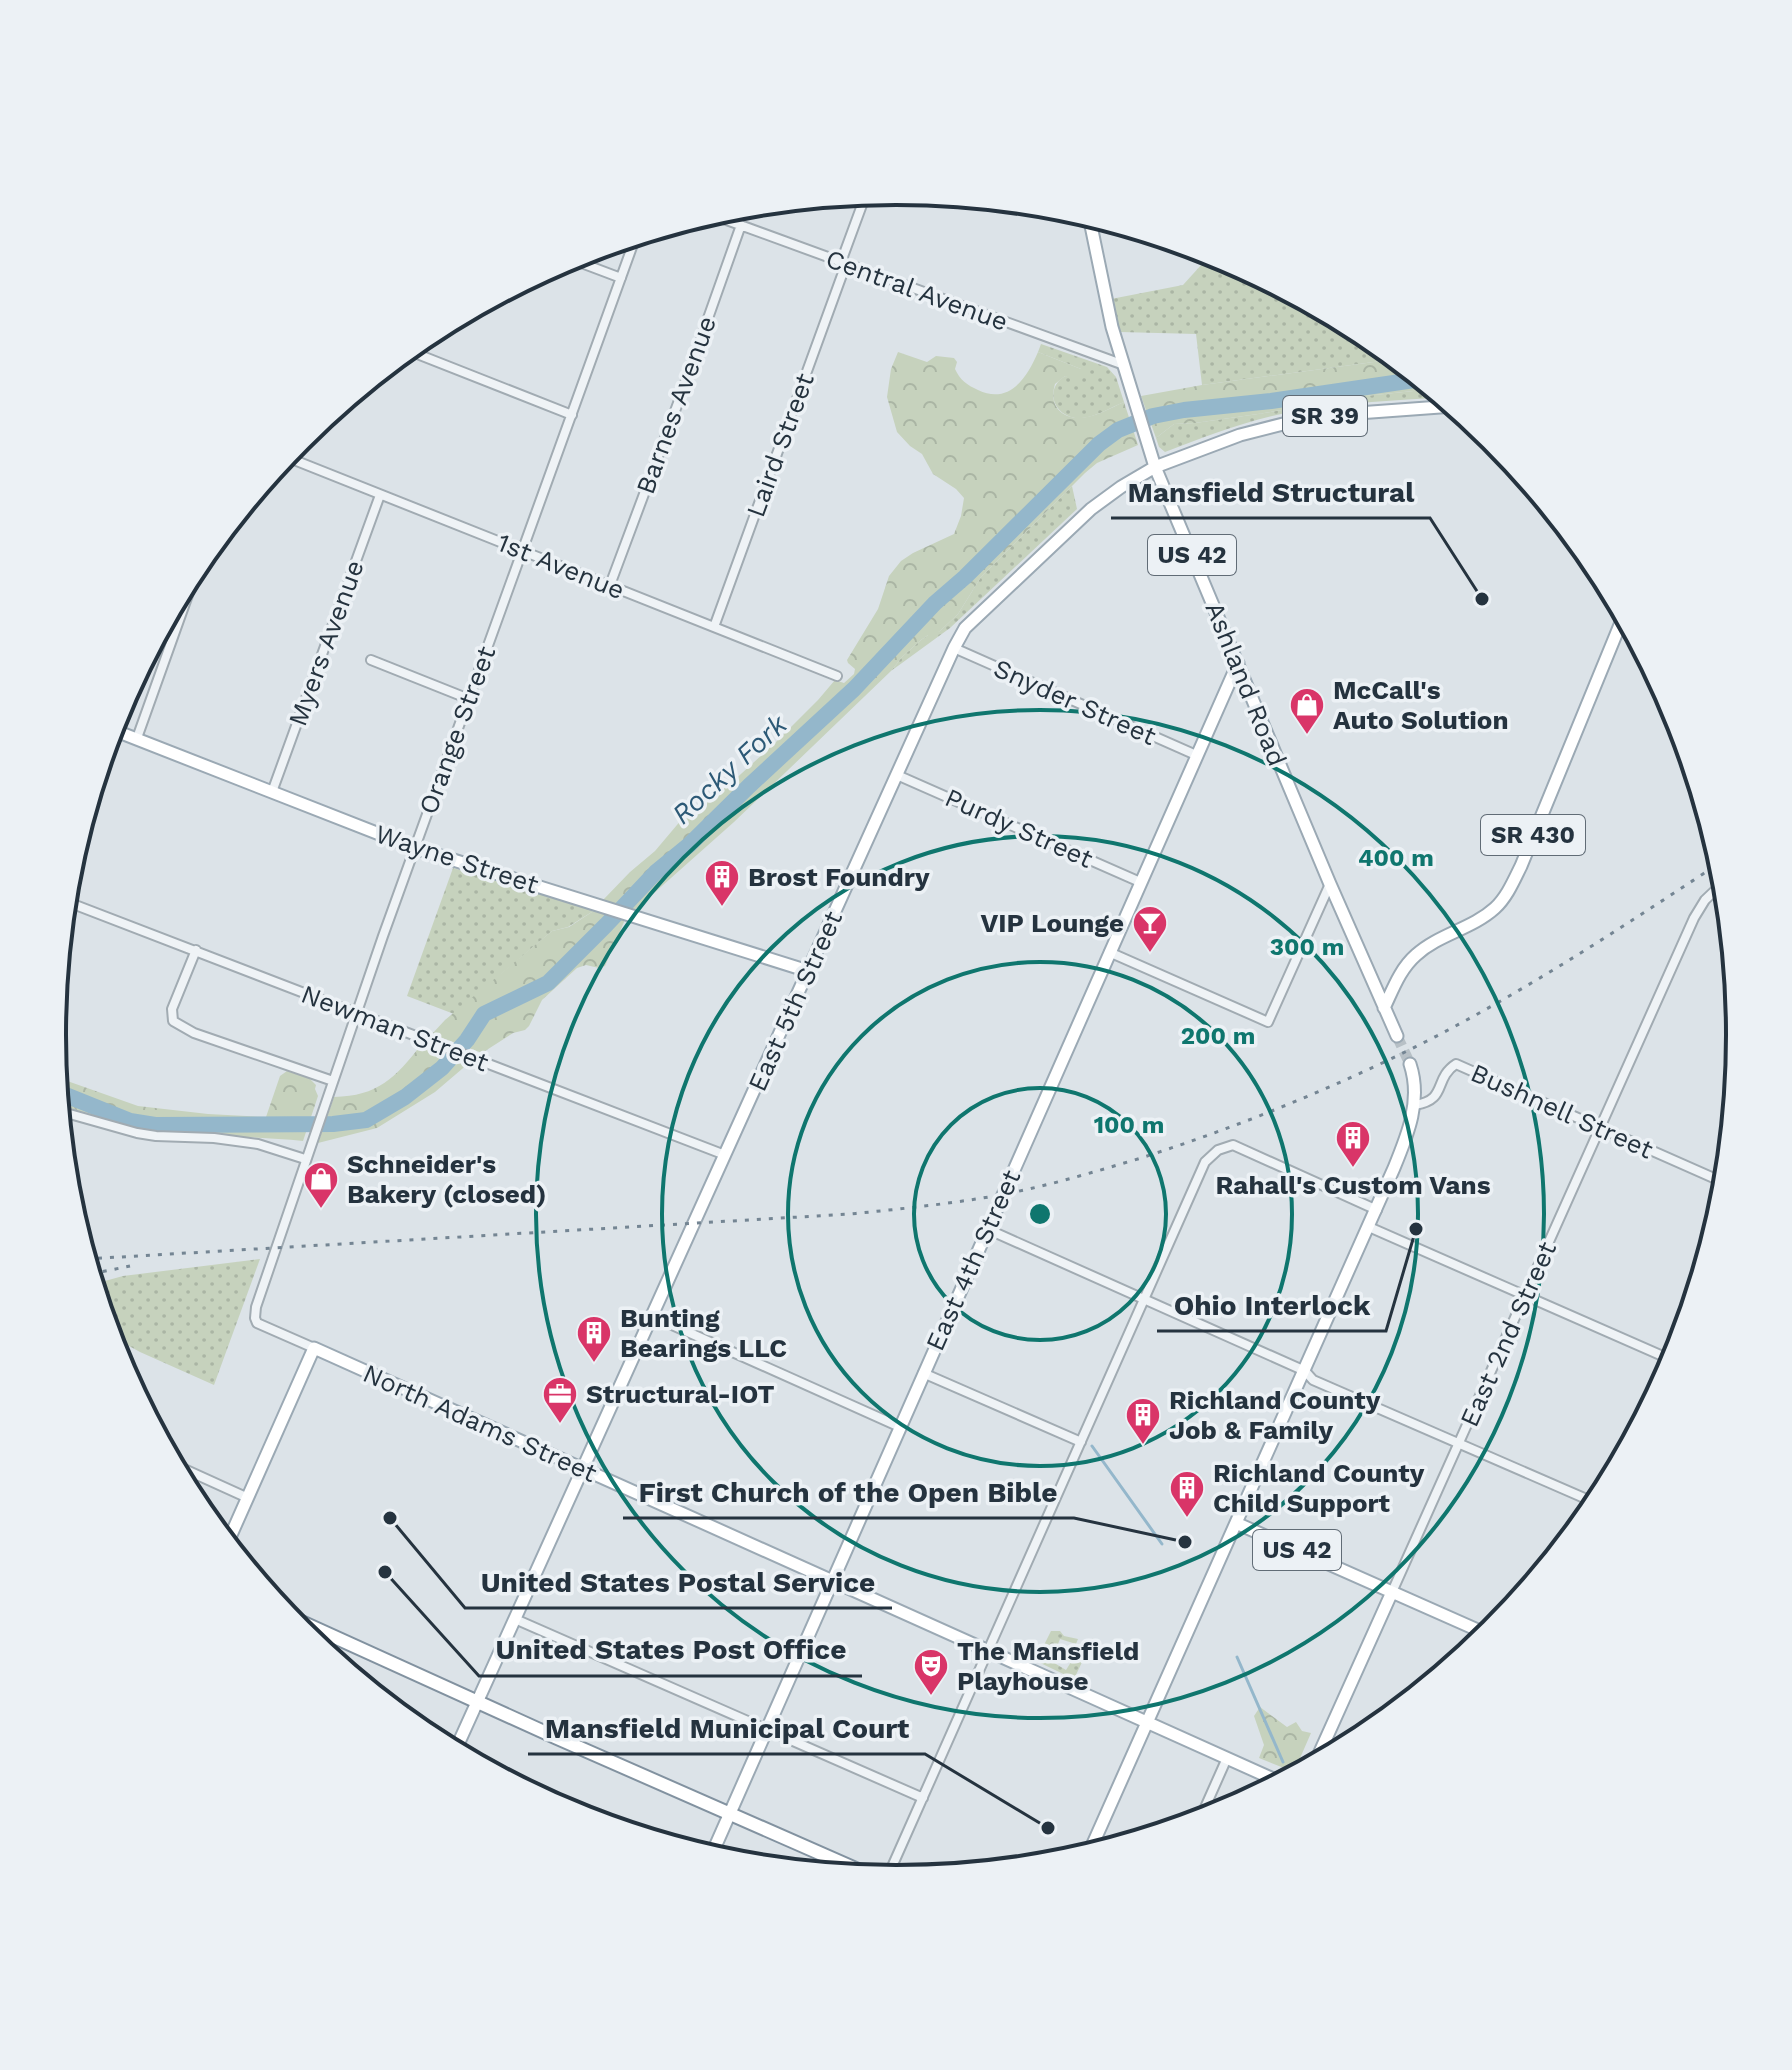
<svg xmlns="http://www.w3.org/2000/svg" width="1792" height="2070" viewBox="0 0 1792 2070" font-family="'Work Sans',sans-serif">
<style>
.grass{fill:url(#grass-dots)}
.forest{fill:url(#forest-crowns)}
.lines{fill:none;stroke-linecap:round;stroke-linejoin:round}
.stream{stroke:#94b7cb;stroke-width:3}
.river{stroke:#94b7cb;stroke-width:16}
.major-tunnel{stroke:#b7c0c6;stroke-width:11;stroke-dasharray:11 5.5;stroke-linecap:butt}
.minor-casing{stroke:#a1abb2;stroke-width:12}
.major-casing{stroke:#9ba9b4;stroke-width:15}
.highway-casing{stroke:#8292a0;stroke-width:16}
.minor{stroke:#eff3f6;stroke-width:8}
.major{stroke:#fff;stroke-width:11}
.highway{stroke:#fff;stroke-width:12}
.rail{stroke:#748593;stroke-width:3;stroke-dasharray:4 8;stroke-linecap:butt}
.ring{fill:none;stroke:#0f766e;stroke-width:4}
.labels{text-anchor:middle;stroke-width:7;stroke-linejoin:round;paint-order:stroke}
.shield{fill:#ecf1f5;stroke:#616c76;stroke-width:2}
.shield-label{font-size:24px;font-weight:bold;fill:#25333f}
.street-label{font-size:26px;fill:#25333f;stroke:#ecf1f5}
.poi-label{font-size:26px;font-weight:bold;fill:#25333f;stroke:#ecf1f5;text-anchor:start}
.water-label{font-size:28px;font-style:italic;fill:#2c5976;stroke:#ecf1f5}
.rim{fill:none;stroke:#25333f;stroke-width:4}
.centre{fill:#0f766e;stroke:#ecf1f5;stroke-width:4}
.ring-label{font-size:24px;text-anchor:middle;font-weight:bold;fill:#0f766e;stroke:#ecf1f5;stroke-width:7;stroke-linejoin:round;paint-order:stroke}
.leader{fill:none;stroke:#25333f;stroke-width:3}
.callout-dot{fill:#25333f;stroke:#ecf1f5;stroke-width:3}
.callout-label{font-size:28px;text-anchor:middle;font-weight:bold;fill:#25333f;stroke:#ecf1f5;stroke-width:7;stroke-linejoin:round;paint-order:stroke}
</style>
<defs>
<pattern id="grass-dots" width="8" height="8" patternUnits="userSpaceOnUse" patternTransform="scale(2)"><rect width="8" height="8" fill="#c6d2bd"/><path d="M2 2h.1M6 6h.1" fill="none" stroke="#aab5a4" stroke-width="1.8" stroke-linecap="round"/></pattern>
<pattern id="forest-crowns" width="20" height="18" patternUnits="userSpaceOnUse" patternTransform="scale(2)"><rect width="20" height="18" fill="#c6d2bd"/><path d="M2 6a3 3 0 1 1 6 0M12 15a3 3 0 1 1 6 0" fill="none" stroke="#aab5a4"/></pattern>
</defs>
<rect width="100%" height="100%" fill="#dce3e8"/>
<path class="grass" d="M 1212,253 L 1219,255 L 1365,333 L 1396,359 L 1202,385 L 1196,334 L 1120,332 L 1111,299 L 1183,285 Z
M 1041,344 L 1107,367 L 1116,377 L 1124,402 C 1110,408 1091,420 1075,418 C 1052,414 1045,388 1065,376 L 1069,377 L 1081,369 L 1038,352 Z
M 1433,389 L 1443,397 C 1396,401 1348,402 1301,410 C 1254,418 1209,435 1165,452 L 1159,447 L 1156,438 L 1174,424 L 1195,423 L 1258,414 L 1365,396 Z
M 1072,486 L 1077,509 L 950,628 L 891,671 L 902,657 L 921,640 L 928,635 L 940,631 L 958,614 L 981,577 Z
M 453,868 L 595,910 L 568,927 L 552,931 L 454,1014 L 407,996 Z
M 260,1259 L 214,1385 L 140,1352 L 109,1335 L 94,1284 L 123,1276 Z
M 1051,1631 L 1060,1631 L 1064,1636 L 1078,1639 L 1076,1644 L 1060,1639 L 1051,1661 L 1066,1670 L 1071,1662 L 1078,1662 L 1084,1658 L 1074,1679 L 1036,1661 Z"/>
<path class="forest" d="M 898,352 L 927,362 L 936,356 L 954,358 L 957,362 L 955,369 C 960,380 967,385 978,390 C 1009,405 1027,378 1038,352 L 1081,369 L 1083,371 L 1082,381 L 1078,382 L 1065,376 L 1055,384 C 1052,395 1052,405 1062,413 C 1081,426 1106,410 1124,402 L 1138,445 L 1097,463 L 1085,473 L 981,577 L 958,614 L 940,631 L 934,635 L 928,635 L 921,640 L 902,657 L 891,671 L 734,822 L 635,910 L 603,900 L 630,872 L 655,851 L 682,819 L 730,784 L 776,742 L 818,700 L 835,680 L 844,683 L 854,674 L 855,669 L 848,663 L 847,660 L 878,609 L 889,576 L 901,561 L 913,553 L 954,534 L 961,516 L 964,498 L 956,489 L 933,474 L 922,454 L 910,446 L 897,432 L 887,397 L 891,369 Z
M 1396,359 L 1433,389 L 1365,396 L 1258,414 L 1195,423 L 1174,424 L 1156,438 L 1141,396 L 1202,385 Z
M 595,910 L 624,919 L 624,922 L 605,966 L 599,968 L 586,965 L 577,968 L 542,1000 L 529,1026 L 525,1030 L 513,1033 L 482,1053 L 432,1034 L 445,1020 L 552,931 L 569,927 Z
M 421,1045 L 469,1063 L 435,1092 L 377,1128 L 318,1143 L 334,1097 C 378,1096 395,1078 421,1045 Z
M 287,1071 L 309,1078 L 316,1085 L 315,1089 L 318,1096 L 303,1141 C 256,1136 208,1137 160,1132 C 126,1128 92,1115 59,1104 L 56,1077 L 138,1106 L 208,1114 L 266,1117 L 280,1076 Z
M 1260,1707 L 1287,1727 L 1296,1722 L 1302,1731 L 1311,1733 L 1294,1772 L 1259,1758 L 1264,1745 L 1254,1716 Z"/>
<g class="lines">
<path class="stream" d="M 1092,1446 L 1162,1544
M 1237,1657 L 1283,1762"/>
<path class="river" d="M 58,1092 L 130,1121 L 155,1125 L 333,1124 L 366,1120 L 405,1097 L 442,1068 L 467,1040 L 484,1014 L 548,983 L 606,925 L 656,872 L 689,845 L 749,786 L 854,689 L 935,603 L 965,577 L 1099,444 L 1118,430 L 1153,416 L 1184,410 L 1271,401 L 1421,379"/>
<path class="major-tunnel" d="M 1397,1036 L 1410,1064"/>
<defs>
<path id="minor" d="M 710,214 L 1124,365
M 568,258 L 621,278
M 841,262 L 866,194
M 407,350 L 572,415
M 284,456 L 837,676
M 610,585 L 678,403 L 741,225
M 714,627 L 846,264
M 954,648 L 1196,755
M 371,660 L 469,699
M 137,738 L 202,556
M 897,775 L 1140,882
M 272,792 L 380,495
M 65,901 L 725,1155
M 196,950 L 172,1009 L 173,1021 L 194,1033 L 333,1081
M 1109,952 L 1268,1022 L 1330,884
M 1415,1105 C 1448,1100 1433,1079 1456,1064 L 1725,1183
M 59,1111 L 137,1133 L 156,1136 L 214,1138 L 258,1144 L 305,1159
M 1369,1227 L 1674,1361
M 987,1229 L 1305,1371 L 1313,1380 L 1598,1504
M 652,1316 L 900,1427
M 314,1348 L 257,1323 L 255,1318 L 256,1307 L 383,936 L 636,236
M 923,1373 L 1081,1442
M 173,1464 L 248,1498
M 1392,1592 L 1694,918 L 1705,900 L 1725,881
M 515,1619 L 923,1798
M 1199,1821 L 1227,1758
M 887,1878 L 1205,1162 L 1218,1150 L 1233,1145 L 1377,1210"/>
<path id="major" d="M 1089,216 L 1112,327 L 1155,467 L 1330,884 L 1397,1036
M 111,729 L 415,848 L 808,971
M 1384,1008 C 1393,989 1400,969 1416,955 C 1439,934 1472,929 1495,908 C 1507,897 1514,880 1521,866 L 1624,615
M 1236,1523 L 1489,1635
M 227,1544 L 314,1348 L 1280,1782
M 455,1751 L 954,648 L 965,628 L 1091,509 L 1121,487 L 1155,467 L 1240,435 L 1291,422 L 1344,414 L 1454,406
M 1315,1763 L 1392,1592
M 1088,1855 L 1394,1168 C 1408,1134 1422,1100 1410,1064
M 711,1856 L 1238,663"/>
<path id="highway" d="M 286,1615 L 555,1737 L 874,1877"/>
</defs>
<use href="#minor" class="minor-casing"/>
<use href="#major" class="major-casing"/>
<use href="#highway" class="highway-casing"/>
<use href="#minor" class="minor"/>
<use href="#major" class="major"/>
<use href="#highway" class="highway"/>
<path class="rail" d="M 86,1259 L 850,1214 C 900,1209 950,1204 1000,1195 C 1048,1186 1094,1172 1141,1158 C 1231,1129 1319,1094 1405,1052 C 1515,998 1618,930 1721,862
M 91,1274 L 130,1266"/>
</g>
<g class="ring">
<circle cx="1040" cy="1214" r="126"/>
<circle cx="1040" cy="1214" r="252"/>
<circle cx="1040" cy="1214" r="378"/>
<circle cx="1040" cy="1214" r="504"/>
</g>
<defs>
<symbol id="shop-pin" viewBox="-11 -11 22 30"><path d="M0 17L-7.5 6A9.5 9.5 0 1 1 7.5 6Z" fill="#d93568" stroke="#ecf1f5"/><path d="M-5-2.5h2.3a2.7 3.5 0 0 1 5.4 0H5L5.5 6h-11ZM-1.5-2.5h3a1.5 2.3 0 0 0-3 0Z" fill="#fff"/></symbol>
<symbol id="building-pin" viewBox="-11 -11 22 30"><path d="M0 17L-7.5 6A9.5 9.5 0 1 1 7.5 6Z" fill="#d93568" stroke="#ecf1f5"/><path d="M-4-6H4V6H1V3H-1V6H-4ZM-2.5-4.3h1.7v1.8h-1.7ZM.8-4.3h1.7v1.8H.8ZM-2.5-1h1.7V.8h-1.7ZM.8-1h1.7V.8H.8Z" fill="#fff"/></symbol>
<symbol id="bar-pin" viewBox="-11 -11 22 30"><path d="M0 17L-7.5 6A9.5 9.5 0 1 1 7.5 6Z" fill="#d93568" stroke="#ecf1f5"/><path d="M-6-5H6L.8 .8V4.5H3.5V6h-7V4.5H-.8V.8Z" fill="#fff"/></symbol>
<symbol id="office-pin" viewBox="-11 -11 22 30"><path d="M0 17L-7.5 6A9.5 9.5 0 1 1 7.5 6Z" fill="#d93568" stroke="#ecf1f5"/><path d="M-6-3h4V-5.5h4V-3h4V5H-6ZM-1-4.5V-3h2v-1.5ZM-6 0V1H6V0Z" fill="#fff"/></symbol>
<symbol id="theatre-pin" viewBox="-11 -11 22 30"><path d="M0 17L-7.5 6A9.5 9.5 0 1 1 7.5 6Z" fill="#d93568" stroke="#ecf1f5"/><path d="M-5-5.5Q0-4 5-5.5V0Q5 5 0 6Q-5 5-5 0ZM-3.3-2.5H-1v1.5H-3.3ZM1-2.5H3.3v1.5H1ZM-2.8 1Q0 5.5 2.8 1Z" fill="#fff"/></symbol>
</defs>
<g fill-rule="evenodd">
<use href="#shop-pin" x="1287" y="685" width="40" height="54"/>
<use href="#building-pin" x="702" y="857" width="40" height="54"/>
<use href="#bar-pin" x="1130" y="903" width="40" height="54"/>
<use href="#building-pin" x="1333" y="1118" width="40" height="54"/>
<use href="#shop-pin" x="301" y="1159" width="40" height="54"/>
<use href="#building-pin" x="574" y="1313" width="40" height="54"/>
<use href="#office-pin" x="540" y="1374" width="40" height="54"/>
<use href="#building-pin" x="1123" y="1395" width="40" height="54"/>
<use href="#building-pin" x="1167" y="1468" width="40" height="54"/>
<use href="#theatre-pin" x="911" y="1646" width="40" height="54"/>
</g>
<g class="labels">
<g class="shield">
<rect x="1283" y="396" width="84" height="40" rx="6"/>
<rect x="1148" y="535" width="88" height="40" rx="6"/>
<rect x="1481" y="815" width="104" height="40" rx="6"/>
<rect x="1253" y="1530" width="88" height="40" rx="6"/>
</g>
<g class="shield-label">
<text x="1325" y="424">SR 39</text>
<text x="1192" y="563">US 42</text>
<text x="1533" y="843">SR 430</text>
<text x="1297" y="1558">US 42</text>
</g>
<g class="street-label">
<text transform="translate(917 290) rotate(20)" y="9">Central Avenue</text>
<text transform="translate(676 405) rotate(-70)" y="9">Barnes Avenue</text>
<text transform="translate(780 445) rotate(-70)" y="9">Laird Street</text>
<text transform="translate(561 566) rotate(22)" y="9">1st Avenue</text>
<text transform="translate(326 643) rotate(-70)" y="9">Myers Avenue</text>
<text transform="translate(1246 684) rotate(68)" y="9">Ashland Road</text>
<text transform="translate(1075 702) rotate(24)" y="9">Snyder Street</text>
<text transform="translate(457 730) rotate(-70)" y="9">Orange Street</text>
<text transform="translate(1019 828) rotate(24)" y="9">Purdy Street</text>
<text transform="translate(457 859) rotate(18)" y="9">Wayne Street</text>
<text transform="translate(795 1001) rotate(-66)" y="9">East 5th Street</text>
<text transform="translate(395 1028) rotate(21)" y="9">Newman Street</text>
<text transform="translate(1562 1111) rotate(24)" y="9">Bushnell Street</text>
<text transform="translate(973 1260) rotate(-66)" y="9">East 4th Street</text>
<text transform="translate(1508 1334) rotate(-66)" y="9">East 2nd Street</text>
<text transform="translate(480 1423) rotate(24)" y="9">North Adams Street</text>
</g>
<g class="poi-label">
<text x="1333" y="699">McCall's<tspan x="1333" dy="30">Auto Solution</tspan></text>
<text x="748" y="886">Brost Foundry</text>
<text x="1124" y="932" text-anchor="end">VIP Lounge</text>
<text x="347" y="1173">Schneider's<tspan x="347" dy="30">Bakery (closed)</tspan></text>
<text x="1353" y="1194" text-anchor="middle">Rahall's Custom Vans</text>
<text x="620" y="1327">Bunting<tspan x="620" dy="30">Bearings LLC</tspan></text>
<text x="586" y="1403">Structural-IOT</text>
<text x="1169" y="1409">Richland County<tspan x="1169" dy="30">Job &amp; Family</tspan></text>
<text x="1213" y="1482">Richland County<tspan x="1213" dy="30">Child Support</tspan></text>
<text x="957" y="1660">The Mansfield<tspan x="957" dy="30">Playhouse</tspan></text>
</g>
<g class="water-label">
<text transform="translate(729 769) rotate(-43)" y="10">Rocky Fork</text>
</g>
</g>
<path d="M0 0H1792V2070H0ZM66 1035a830 830 0 1 1 1660 0a830 830 0 1 1-1660 0Z" fill="#ecf1f5" fill-rule="evenodd"/>
<path class="rim" d="M66 1035a830 830 0 1 1 1660 0a830 830 0 1 1-1660 0Z"/>
<circle cx="1040" cy="1214" r="12" class="centre"/>
<g class="ring-label">
<text x="1396" y="866">400 m</text>
<text x="1307" y="955">300 m</text>
<text x="1218" y="1044">200 m</text>
<text x="1129" y="1133">100 m</text>
</g>
<path class="leader" d="M1482 599L1430 518H1111M1416 1229L1386 1331H1157M1185 1542L1074 1518H623M390 1518L465 1608H892M385 1572L479 1676H862M1048 1828L925 1754H528"/>
<g class="callout-dot">
<circle cx="1482" cy="599" r="8"/>
<circle cx="1416" cy="1229" r="8"/>
<circle cx="1185" cy="1542" r="8"/>
<circle cx="390" cy="1518" r="8"/>
<circle cx="385" cy="1572" r="8"/>
<circle cx="1048" cy="1828" r="8"/>
</g>
<g class="callout-label">
<text x="1271" y="502">Mansfield Structural</text>
<text x="1272" y="1315">Ohio Interlock</text>
<text x="848" y="1502">First Church of the Open Bible</text>
<text x="678" y="1592">United States Postal Service</text>
<text x="671" y="1659">United States Post Office</text>
<text x="727" y="1738">Mansfield Municipal Court</text>
</g>
</svg>
